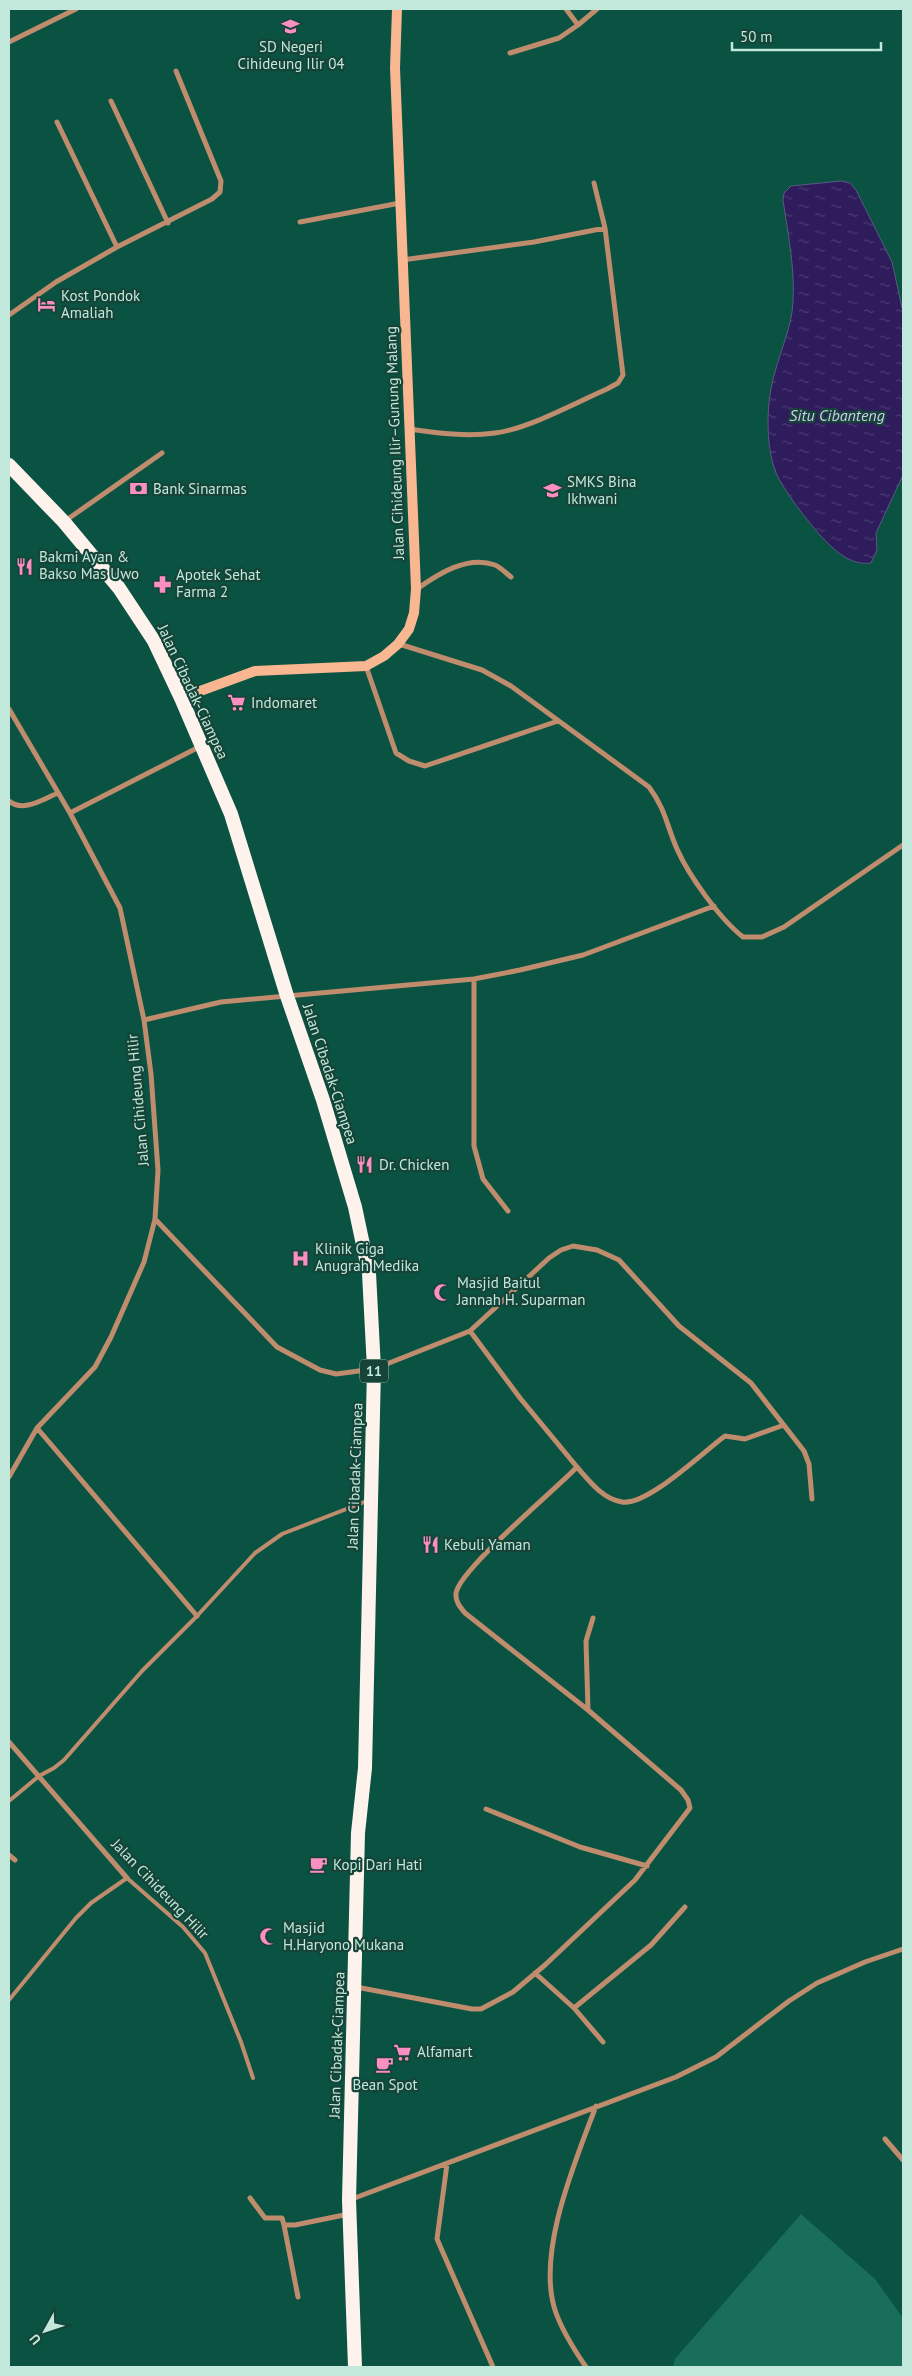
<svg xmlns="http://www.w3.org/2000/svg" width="912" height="2376" viewBox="0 0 912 2376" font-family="'PT Sans',sans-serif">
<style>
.green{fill:#196e59}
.water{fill:url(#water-ripples);stroke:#5b5982}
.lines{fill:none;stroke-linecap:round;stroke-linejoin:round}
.service{stroke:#bf8c6d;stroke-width:4}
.minor{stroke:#bf8c6d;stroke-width:5}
.secondary{stroke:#f8b790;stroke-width:10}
.trunk{stroke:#fef2ec;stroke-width:14}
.labels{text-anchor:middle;stroke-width:4.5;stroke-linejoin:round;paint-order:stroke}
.shield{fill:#174438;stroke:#8eb7a9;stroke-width:1}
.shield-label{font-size:14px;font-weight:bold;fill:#c1e8da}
.poi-label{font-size:15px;fill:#c1e8da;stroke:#174438;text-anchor:start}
.street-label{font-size:15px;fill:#c1e8da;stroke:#174438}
.water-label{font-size:16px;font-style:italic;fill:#d0caf2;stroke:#174438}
</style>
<defs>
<pattern id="water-ripples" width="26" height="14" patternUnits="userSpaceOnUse" patternTransform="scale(1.25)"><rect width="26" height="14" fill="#2f1c5c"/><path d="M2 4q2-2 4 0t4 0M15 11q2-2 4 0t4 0" fill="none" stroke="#4b3d73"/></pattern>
</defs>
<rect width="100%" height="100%" fill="#0a5241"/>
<path class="green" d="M 801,2214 L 875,2279 L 903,2318 L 903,2367 L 673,2367 L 675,2359 Z"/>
<path class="water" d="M 841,181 L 850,183 L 856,190 L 892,262 L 903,312 L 903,475 L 876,533 L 877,550 L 871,563 C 850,566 834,550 820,535 C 808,522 783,489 776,473 C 765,444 766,402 775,372 C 781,349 792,326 793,302 C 795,268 788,234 783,200 L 784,193 L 791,186 Z"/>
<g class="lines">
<path class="service" d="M 9,1801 L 39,1776 L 54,1768 L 64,1760 L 142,1671 L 197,1616 L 255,1553 L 282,1534 L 367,1501
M 9,2000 L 76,1918 L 91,1903 L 127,1878 L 183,1927 L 205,1953 L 241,2042 L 253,2078"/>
<path class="minor" d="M 566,9 L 578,25
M 9,42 L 76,9
M 510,53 L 559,38 L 578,25 L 597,9
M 111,101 L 168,223
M 57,122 L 117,247
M 594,183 L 605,228
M 300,222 L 400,203
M 402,260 L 534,242 L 605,228 L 623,375 L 618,383 L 607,389 C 575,403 528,429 495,433 C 466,437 438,433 409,429
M 9,315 L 56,282 L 117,247 L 212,199 L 220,192 L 221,181 L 176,71
M 65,521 L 162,453
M 417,589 C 438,574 467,555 495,565 C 500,567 506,573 511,577
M 399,644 L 482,670 L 511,686 L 649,787 C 666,810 666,824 677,849 C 689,876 720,919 743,937 L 762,937 L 784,927 L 903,845
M 366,666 L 396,753 L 409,761 L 425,766 L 558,721
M 9,709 L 70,813 L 120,908 L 144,1020 L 151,1074 L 158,1170 L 155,1219 L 144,1262 L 111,1337 L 95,1367 L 37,1428 L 9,1477
M 9,801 C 23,813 43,799 58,793
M 70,813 L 201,746
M 474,979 L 474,1146 L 483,1179 L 508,1211
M 144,1020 L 221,1002 L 474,979 L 520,970 L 583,955 L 714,906
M 155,1219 L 277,1347 L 320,1370 L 336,1374 L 374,1369 L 470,1331 L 549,1258 L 561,1250 L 573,1246 L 597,1250 L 619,1260 L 679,1326 L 751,1383 L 804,1451 L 809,1464 L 812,1499
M 37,1428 L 197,1616
M 577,1467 C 589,1481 603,1499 622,1502 C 648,1506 704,1451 725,1436 L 745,1439 L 784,1425
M 588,1710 L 586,1641 L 593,1618
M 9,1742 L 127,1878
M 486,1809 L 580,1847 L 647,1866
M 9,1855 L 15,1860
M 535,1973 L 574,2008 L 651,1945 L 685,1907
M 356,1987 L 472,2009 L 481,2009 L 513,1992 L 545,1965 L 635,1880 L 690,1808 L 688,1800 L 681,1790 L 588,1710 L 465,1613 C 460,1607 455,1601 456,1593 C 460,1569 555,1490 577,1467 L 520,1398 L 470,1331
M 574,2008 L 603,2042
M 885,2139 L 903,2160
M 447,2164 L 437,2239 L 493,2367
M 250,2198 L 265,2218 L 282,2218 L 284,2225 L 295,2225 L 349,2214
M 352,2199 L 676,2077 L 716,2057 L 789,2001 L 817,1983 L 865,1962 L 903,1949
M 284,2225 L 298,2297
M 586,2367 C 575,2351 563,2332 556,2313 C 535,2255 575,2162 596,2106"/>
<path class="secondary" d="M 181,698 L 255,671 L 366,666 L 384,656 L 398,644 L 409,629 L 414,613 L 416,589 L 395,68 L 397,9"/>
<path class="trunk" d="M 9,465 L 64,522 L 119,588 L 154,641 L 181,698 L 231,814 L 287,996 L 323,1100 L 355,1207 L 369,1273 L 374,1369 L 365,1768 L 358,1833 L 349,2200 L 355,2367"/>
</g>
<defs>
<symbol id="school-bare" viewBox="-9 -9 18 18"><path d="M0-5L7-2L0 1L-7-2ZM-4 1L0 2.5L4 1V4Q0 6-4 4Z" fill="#fc8fc1" stroke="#174438" stroke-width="2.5" paint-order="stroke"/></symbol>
<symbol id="hotel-bare" viewBox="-9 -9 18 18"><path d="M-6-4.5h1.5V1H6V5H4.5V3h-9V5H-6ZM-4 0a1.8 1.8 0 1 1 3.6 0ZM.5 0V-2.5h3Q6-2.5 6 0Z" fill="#fc8fc1" stroke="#174438" stroke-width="2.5" paint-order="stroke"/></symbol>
<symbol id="bank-bare" viewBox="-9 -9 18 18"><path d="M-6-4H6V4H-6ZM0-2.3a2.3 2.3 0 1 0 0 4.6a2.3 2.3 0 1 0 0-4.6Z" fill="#fc8fc1" stroke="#174438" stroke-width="2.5" paint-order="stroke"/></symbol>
<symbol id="restaurant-bare" viewBox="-9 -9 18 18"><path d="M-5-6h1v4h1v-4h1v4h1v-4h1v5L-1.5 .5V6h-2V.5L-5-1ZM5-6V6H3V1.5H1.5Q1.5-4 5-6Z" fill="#fc8fc1" stroke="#174438" stroke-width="2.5" paint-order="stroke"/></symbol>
<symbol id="pharmacy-bare" viewBox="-9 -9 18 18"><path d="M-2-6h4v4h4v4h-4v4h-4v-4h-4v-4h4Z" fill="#fc8fc1" stroke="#174438" stroke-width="2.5" paint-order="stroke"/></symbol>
<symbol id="supermarket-bare" viewBox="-9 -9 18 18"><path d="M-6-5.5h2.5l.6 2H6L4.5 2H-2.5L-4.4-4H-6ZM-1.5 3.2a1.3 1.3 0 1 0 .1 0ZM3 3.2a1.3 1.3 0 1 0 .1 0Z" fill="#fc8fc1" stroke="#174438" stroke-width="2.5" paint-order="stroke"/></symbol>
<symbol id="hospital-bare" viewBox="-9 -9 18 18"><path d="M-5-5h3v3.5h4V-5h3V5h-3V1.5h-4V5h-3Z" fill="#fc8fc1" stroke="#174438" stroke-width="2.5" paint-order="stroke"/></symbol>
<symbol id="mosque-bare" viewBox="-9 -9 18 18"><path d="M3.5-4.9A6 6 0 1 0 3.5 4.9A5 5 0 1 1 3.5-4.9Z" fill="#fc8fc1" stroke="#174438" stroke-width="2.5" paint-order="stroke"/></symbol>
<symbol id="cafe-bare" viewBox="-9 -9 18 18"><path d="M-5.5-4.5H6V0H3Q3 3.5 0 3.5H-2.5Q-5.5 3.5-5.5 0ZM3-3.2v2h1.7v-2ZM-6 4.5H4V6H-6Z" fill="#fc8fc1" stroke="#174438" stroke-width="2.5" paint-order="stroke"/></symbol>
</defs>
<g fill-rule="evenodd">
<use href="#school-bare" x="278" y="14" width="25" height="25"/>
<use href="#hotel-bare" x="34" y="292" width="25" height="25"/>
<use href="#bank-bare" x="126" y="476" width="25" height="25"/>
<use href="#school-bare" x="540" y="478" width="25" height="25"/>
<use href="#restaurant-bare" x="12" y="554" width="25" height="25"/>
<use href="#pharmacy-bare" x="150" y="572" width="25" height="25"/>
<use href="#supermarket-bare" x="224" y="690" width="25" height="25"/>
<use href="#restaurant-bare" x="352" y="1152" width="25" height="25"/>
<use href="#hospital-bare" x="288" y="1246" width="25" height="25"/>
<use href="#mosque-bare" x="430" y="1280" width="25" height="25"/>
<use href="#restaurant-bare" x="418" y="1532" width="25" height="25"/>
<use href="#cafe-bare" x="306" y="1852" width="25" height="25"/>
<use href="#mosque-bare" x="256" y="1924" width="25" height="25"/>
<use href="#supermarket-bare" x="390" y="2040" width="25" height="25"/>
<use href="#cafe-bare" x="372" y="2052" width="25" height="25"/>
</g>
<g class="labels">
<rect class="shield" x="360" y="1359.5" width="28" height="23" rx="4"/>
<g class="shield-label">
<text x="374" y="1376">11</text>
</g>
<g class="poi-label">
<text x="291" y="52" text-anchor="middle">SD Negeri<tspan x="291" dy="17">Cihideung Ilir 04</tspan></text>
<text x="61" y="301">Kost Pondok<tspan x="61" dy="17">Amaliah</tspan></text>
<text x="567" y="487">SMKS Bina<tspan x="567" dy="17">Ikhwani</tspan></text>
<text x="153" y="494">Bank Sinarmas</text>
<text x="39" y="562">Bakmi Ayan &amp;<tspan x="39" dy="17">Bakso Mas Uwo</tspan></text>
<text x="176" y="580">Apotek Sehat<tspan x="176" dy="17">Farma 2</tspan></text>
<text x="251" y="708">Indomaret</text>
<text x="379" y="1170">Dr. Chicken</text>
<text x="315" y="1254">Klinik Giga<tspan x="315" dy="17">Anugrah Medika</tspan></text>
<text x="457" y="1288">Masjid Baitul<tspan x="457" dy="17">Jannah H. Suparman</tspan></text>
<text x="444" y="1550">Kebuli Yaman</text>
<text x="333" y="1870">Kopi Dari Hati</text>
<text x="283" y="1933">Masjid<tspan x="283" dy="17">H.Haryono Mukana</tspan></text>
<text x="417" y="2057">Alfamart</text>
<text x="385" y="2090" text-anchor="middle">Bean Spot</text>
</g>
<g class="street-label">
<text transform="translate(395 443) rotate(-92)" y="5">Jalan Cihideung Ilir–Gunung Malang</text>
<text transform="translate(193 692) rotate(65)" y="5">Jalan Cibadak-Ciampea</text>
<text transform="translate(330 1074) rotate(72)" y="5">Jalan Cibadak-Ciampea</text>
<text transform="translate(138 1100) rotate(-95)" y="5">Jalan Cihideung Hilir</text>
<text transform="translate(355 1476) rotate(-88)" y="5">Jalan Cibadak-Ciampea</text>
<text transform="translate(160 1889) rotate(46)" y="5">Jalan Cihideung Hilir</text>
<text transform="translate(337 2045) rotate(-88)" y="5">Jalan Cibadak-Ciampea</text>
</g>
<g class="water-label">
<text x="837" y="421">Situ Cibanteng</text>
</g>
</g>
<rect width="912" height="2376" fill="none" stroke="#c1e8da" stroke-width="20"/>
<g transform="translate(45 2331) rotate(230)" stroke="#174438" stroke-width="4" paint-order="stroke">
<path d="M0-4L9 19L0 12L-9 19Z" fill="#c1e8da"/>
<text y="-8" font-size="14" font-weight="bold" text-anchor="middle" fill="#c1e8da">U</text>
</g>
<path d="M732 42v8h149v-8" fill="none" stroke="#c1e8da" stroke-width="2.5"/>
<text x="740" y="42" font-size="15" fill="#c1e8da" stroke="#174438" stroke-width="4" paint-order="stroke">50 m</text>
</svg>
